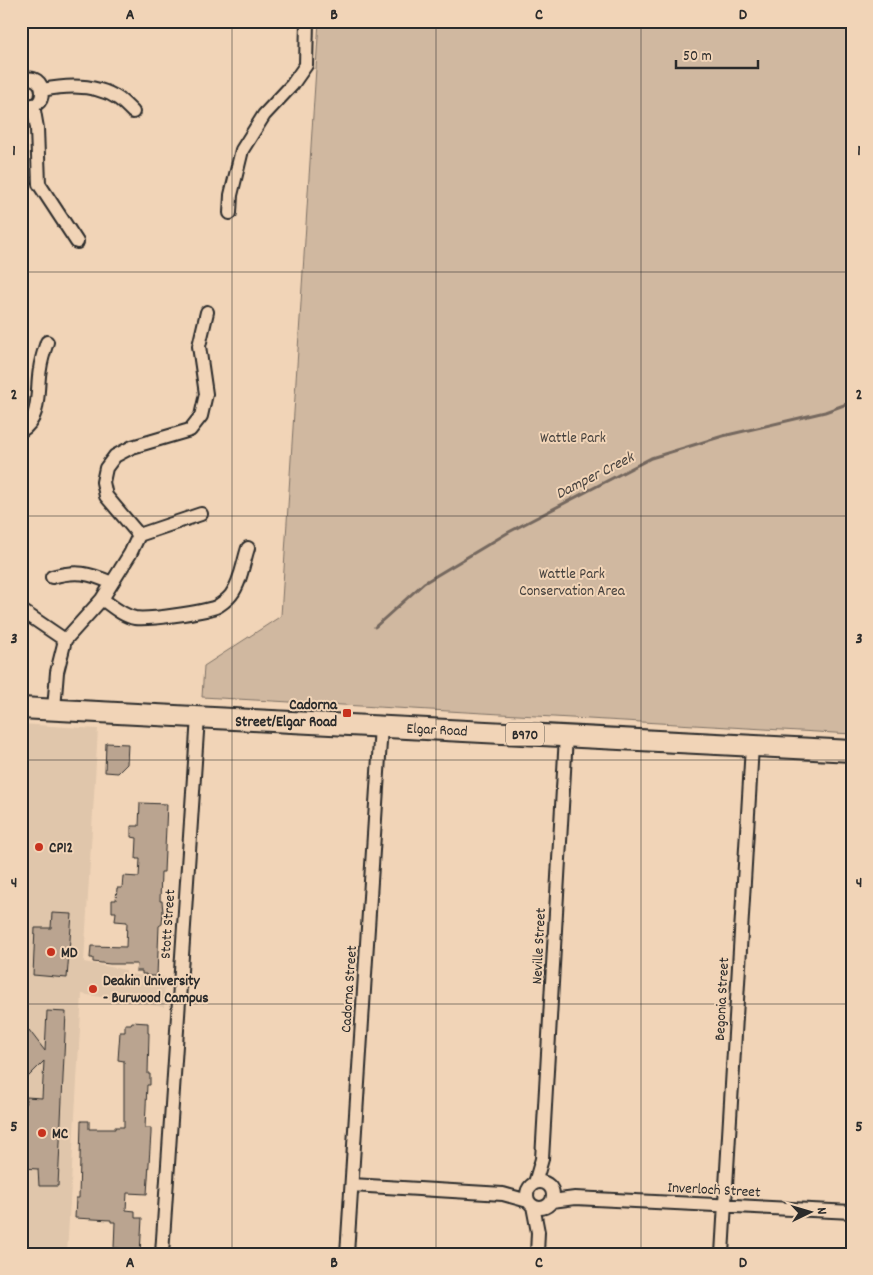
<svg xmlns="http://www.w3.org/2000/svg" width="873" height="1275" viewBox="0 0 873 1275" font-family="Dekko,sans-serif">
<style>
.built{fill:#e0c6ab}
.green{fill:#d0b8a0;stroke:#7e7266}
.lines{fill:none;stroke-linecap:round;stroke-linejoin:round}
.stream{stroke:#74685e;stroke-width:3}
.building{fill:#baa490;stroke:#2b2b2b}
.street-casing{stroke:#2b2b2b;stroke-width:16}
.primary-casing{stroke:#2b2b2b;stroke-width:24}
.street{stroke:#f1d4b7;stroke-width:12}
.primary{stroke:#f1d4b7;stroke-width:20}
.grid{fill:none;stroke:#2b2b2b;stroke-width:1;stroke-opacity:0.55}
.poi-dot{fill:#c8321e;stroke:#f1d4b7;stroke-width:2}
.labels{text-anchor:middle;stroke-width:4;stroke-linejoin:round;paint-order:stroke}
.shield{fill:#f1d4b7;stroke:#665e55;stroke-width:1}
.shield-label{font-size:14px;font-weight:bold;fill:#2b2b2b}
.park-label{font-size:15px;fill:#44403d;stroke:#f1d4b7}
.poi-label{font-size:15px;font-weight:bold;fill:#2b2b2b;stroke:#f1d4b7;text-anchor:start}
.street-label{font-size:15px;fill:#2b2b2b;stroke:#f1d4b7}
.water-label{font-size:16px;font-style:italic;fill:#494440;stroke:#f1d4b7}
.neatline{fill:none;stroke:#2b2b2b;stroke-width:2}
.grid-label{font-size:16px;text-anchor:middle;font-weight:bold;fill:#2b2b2b}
</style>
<rect width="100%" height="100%" fill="#f1d4b7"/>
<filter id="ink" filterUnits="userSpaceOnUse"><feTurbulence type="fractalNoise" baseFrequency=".02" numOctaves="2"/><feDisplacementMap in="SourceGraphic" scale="10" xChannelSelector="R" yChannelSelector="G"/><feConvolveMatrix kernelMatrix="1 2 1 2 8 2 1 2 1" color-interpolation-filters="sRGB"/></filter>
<g filter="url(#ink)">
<path class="built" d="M 21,724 L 98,729 L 84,962 L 126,970 L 126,974 L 165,977 L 164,1007 L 82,994 L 67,1254 L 21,1254 Z"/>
<path class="green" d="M 319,21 L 852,21 L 852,734 L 202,697 L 204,666 L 281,616 Z"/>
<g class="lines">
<path class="stream" d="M 375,627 L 424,583 L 509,532 L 651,458 L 723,436 L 825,412 L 852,402"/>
</g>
<path class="building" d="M 106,743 L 128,744 L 127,764 L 118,773 L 105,772 Z
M 140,803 L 167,804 L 164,872 L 161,872 L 160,901 L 162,901 L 163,912 L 162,924 L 159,926 L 157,976 L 146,976 L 146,974 L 142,974 L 142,971 L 136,971 L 137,964 L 110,964 L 93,962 L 93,958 L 90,958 L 91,946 L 126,947 L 127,922 L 115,921 L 116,912 L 112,912 L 112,900 L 116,900 L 117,888 L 122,888 L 123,876 L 139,877 L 140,859 L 136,859 L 137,838 L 131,837 L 131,826 L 139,826 Z
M 52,913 L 72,914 L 67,978 L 33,975 L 35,928 L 51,928 Z
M 47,1011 L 66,1012 L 58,1186 L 39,1186 L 38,1169 L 22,1168 L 26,1097 L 42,1098 L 44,1061 L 21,1084 L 21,1038 L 29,1030 L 45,1051 Z
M 132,1022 L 148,1023 L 148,1033 L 149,1033 L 148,1074 L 150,1074 L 150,1085 L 147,1085 L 145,1128 L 151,1128 L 151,1133 L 147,1194 L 127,1193 L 126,1210 L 135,1211 L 135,1218 L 142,1218 L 140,1254 L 129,1254 L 129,1249 L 114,1248 L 115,1222 L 111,1222 L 111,1220 L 75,1218 L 76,1198 L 79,1198 L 81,1121 L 89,1121 L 89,1129 L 115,1129 L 115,1127 L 124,1127 L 124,1061 L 118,1060 L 120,1032 L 125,1032 L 125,1024 L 131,1024 Z"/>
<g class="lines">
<defs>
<path id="street" d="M 21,81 C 49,67 49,118 21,103
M 43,90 C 67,85 97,84 119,99 C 124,103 129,108 133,112
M 33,105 L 37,128 L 39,184 L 77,242
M 230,213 L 231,195 L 242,150 L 264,115 L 292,85 L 306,65 L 307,21
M 21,431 C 42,418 36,390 40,369 C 41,360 44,351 47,342
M 139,535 L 201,514
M 52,577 C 76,570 89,573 112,583
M 102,599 C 112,606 123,616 135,618 C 149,620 203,612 216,607 C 220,605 228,599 231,595 C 241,582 243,563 248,548
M 21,610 L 65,640
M 54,709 L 57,672 L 65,640 L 102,599 L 130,554 L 139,535 L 106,496 L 103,482 L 106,468 L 115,456 L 132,447 L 190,430 L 201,416 L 206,394 L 199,346 L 207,312
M527 1195a13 13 0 1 1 26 0a13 13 0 1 1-26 0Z
M 535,1183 L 542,1159 L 566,736
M 352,1185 L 503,1194 L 528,1201
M 552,1201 L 575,1198 L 852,1212
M 533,1206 L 538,1232 L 537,1254
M 162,1254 L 198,717
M 347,1254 L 381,726
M 722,1254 L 752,746"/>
<path id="primary" d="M 21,708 L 852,751"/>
</defs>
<use href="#street" class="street-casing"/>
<use href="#primary" class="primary-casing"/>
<use href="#street" class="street"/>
<use href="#primary" class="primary"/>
</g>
</g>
<path class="grid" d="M 232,21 L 232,1254M 436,21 L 436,1254M 641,21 L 641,1254M 21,272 L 852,272M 21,516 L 852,516M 21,760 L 852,760M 21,1004 L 852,1004"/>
<g class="poi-dot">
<rect x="342" y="708" width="10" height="10" rx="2.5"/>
<circle cx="39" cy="847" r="5"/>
<circle cx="51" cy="952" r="5"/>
<circle cx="93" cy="989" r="5"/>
<circle cx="42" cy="1133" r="5"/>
</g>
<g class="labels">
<rect class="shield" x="506" y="722.5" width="38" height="23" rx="4"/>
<g class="shield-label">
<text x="525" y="739">B970</text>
</g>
<g class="park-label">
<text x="573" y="442">Wattle Park</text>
<text x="572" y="578">Wattle Park<tspan x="572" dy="17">Conservation Area</tspan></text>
</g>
<g class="poi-label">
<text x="337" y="709" text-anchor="end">Cadorna<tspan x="337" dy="17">Street/Elgar Road</tspan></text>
<text x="49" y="852">CP12</text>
<text x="61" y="957">MD</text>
<text x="103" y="985">Deakin University<tspan x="103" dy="17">- Burwood Campus</tspan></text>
<text x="52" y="1138">MC</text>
</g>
<g class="street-label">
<text transform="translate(437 729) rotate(3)" y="5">Elgar Road</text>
<text transform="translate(167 924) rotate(-86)" y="5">Stott Street</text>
<text transform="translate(538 946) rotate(-87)" y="5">Neville Street</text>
<text transform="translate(348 989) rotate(-86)" y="5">Cadorna Street</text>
<text transform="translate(721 999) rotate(-87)" y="5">Begonia Street</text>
<text transform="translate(714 1189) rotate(3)" y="5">Inverloch Street</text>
</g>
<g class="water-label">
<text transform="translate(594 474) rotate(-27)" y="6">Damper Creek</text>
</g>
</g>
<rect width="873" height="1275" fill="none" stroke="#f1d4b7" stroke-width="55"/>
<g transform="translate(810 1212) rotate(85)" stroke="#f1d4b7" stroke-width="4" paint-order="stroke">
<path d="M0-4L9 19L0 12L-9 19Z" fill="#2b2b2b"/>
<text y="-8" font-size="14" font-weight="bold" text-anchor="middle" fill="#2b2b2b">N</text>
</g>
<path d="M676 60v8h82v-8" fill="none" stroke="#2b2b2b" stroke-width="2.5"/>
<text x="683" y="60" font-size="15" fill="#2b2b2b" stroke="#f1d4b7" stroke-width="4" paint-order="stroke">50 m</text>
<rect x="28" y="28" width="818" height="1220" class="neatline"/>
<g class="grid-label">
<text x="130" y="19">A</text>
<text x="334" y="19">B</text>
<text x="539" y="19">C</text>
<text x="743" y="19">D</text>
<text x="14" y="155">1</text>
<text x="859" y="155">1</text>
<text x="14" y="399">2</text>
<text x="859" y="399">2</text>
<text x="14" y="643">3</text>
<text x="859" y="643">3</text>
<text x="14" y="887">4</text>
<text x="859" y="887">4</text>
<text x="14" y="1131">5</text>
<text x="859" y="1131">5</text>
<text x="130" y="1267">A</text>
<text x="334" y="1267">B</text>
<text x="539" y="1267">C</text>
<text x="743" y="1267">D</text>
</g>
</svg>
